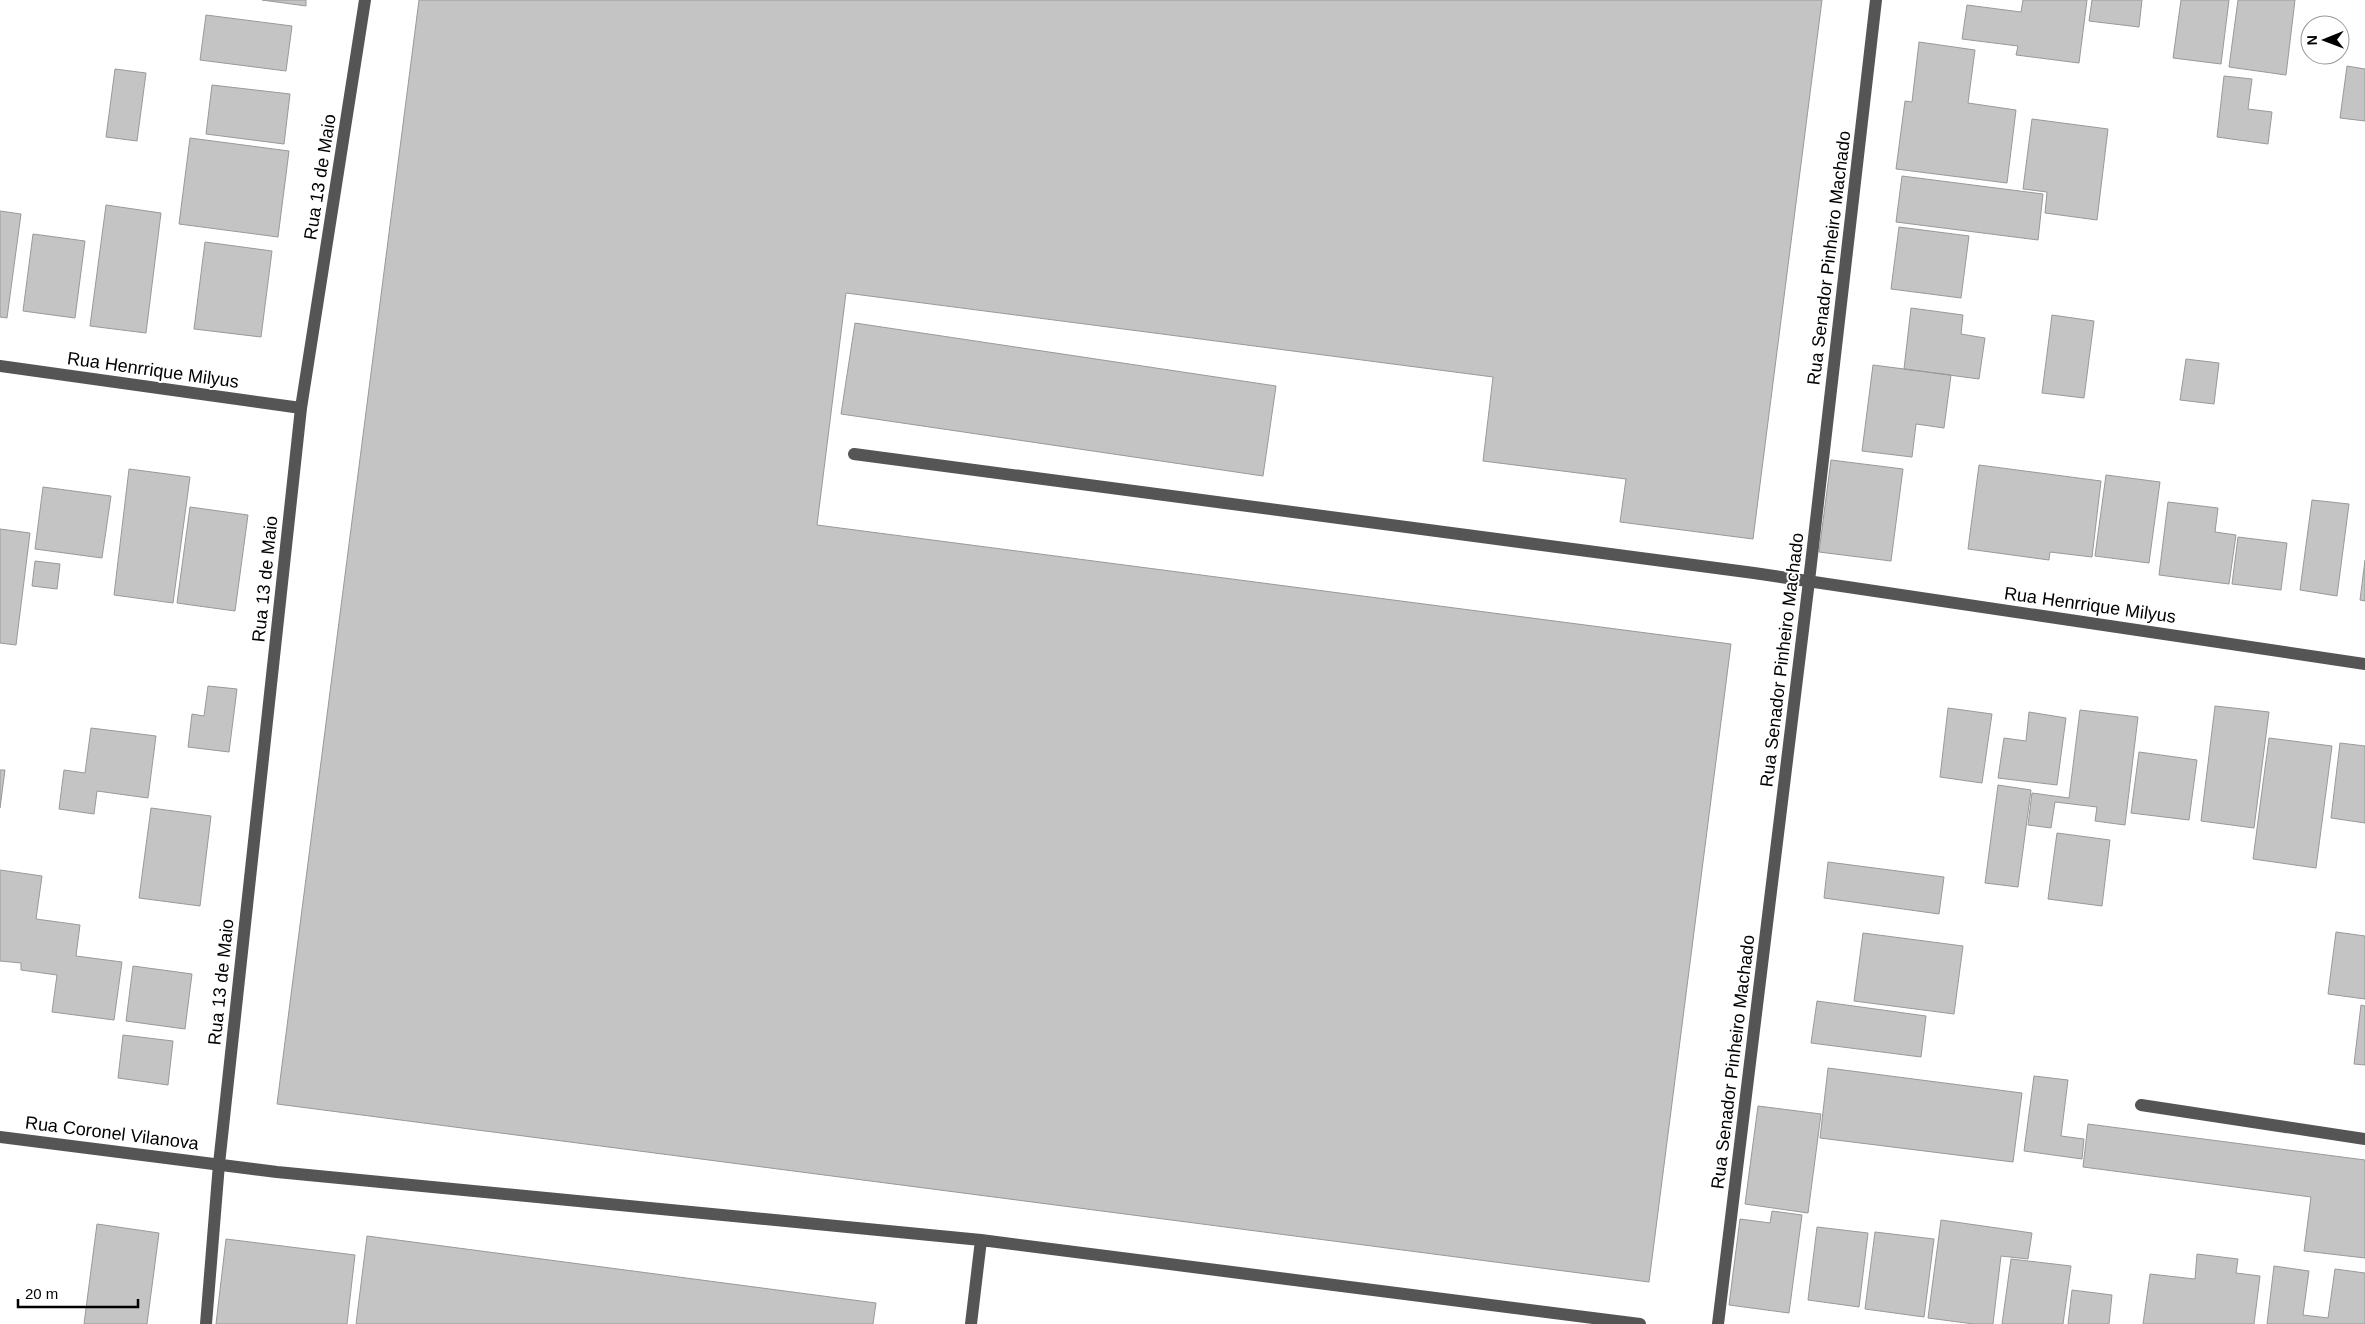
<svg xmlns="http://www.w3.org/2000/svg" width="2365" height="1324" viewBox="0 0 2365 1324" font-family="Helvetica,sans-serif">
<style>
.building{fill:#c4c4c4;stroke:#999}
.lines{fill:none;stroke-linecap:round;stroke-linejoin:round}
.minor{stroke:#555;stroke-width:12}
.labels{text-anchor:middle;stroke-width:4;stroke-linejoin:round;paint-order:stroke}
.street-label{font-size:18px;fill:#000;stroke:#fff}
</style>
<rect width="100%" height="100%" fill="#fff"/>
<path class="building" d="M 262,0 L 306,0 L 306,6 Z
M 419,0 L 1822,0 L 1753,539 L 1620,522 L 1626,479 L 1483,461 L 1493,377 L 846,293 L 817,525 L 1731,644 L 1649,1282 L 277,1104 Z
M 2023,0 L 2087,0 L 2079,63 L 2016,55 L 2018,46 L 1962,39 L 1967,5 L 2021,12 Z
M 2092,0 L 2142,0 L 2139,27 L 2089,21 Z
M 2181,0 L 2229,0 L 2221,64 L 2173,58 Z
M 2238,0 L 2295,0 L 2286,75 L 2229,67 Z
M 206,15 L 292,26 L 286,71 L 200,60 Z
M 1919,42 L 1975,50 L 1968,103 L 2016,110 L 2007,183 L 1896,169 L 1905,101 L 1912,102 Z
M 2347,66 L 2365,69 L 2365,121 L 2340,118 Z
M 115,69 L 146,73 L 137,141 L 106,137 Z
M 2224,76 L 2252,79 L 2248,109 L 2272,112 L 2268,144 L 2217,137 Z
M 212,85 L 290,94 L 284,144 L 206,134 Z
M 2032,119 L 2108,129 L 2097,220 L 2045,213 L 2047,192 L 2023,189 Z
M 190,138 L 289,151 L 278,237 L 179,224 Z
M 1902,176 L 2043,194 L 2038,240 L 1896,222 Z
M 106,205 L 161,213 L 146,333 L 90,326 Z
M 0,211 L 21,214 L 7,318 L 0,317 Z
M 1899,227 L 1969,236 L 1961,298 L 1891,289 Z
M 33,234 L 85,241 L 75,318 L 23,311 Z
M 205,242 L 272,251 L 261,337 L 194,329 Z
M 1911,308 L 1963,315 L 1961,334 L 1985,338 L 1979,379 L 1904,369 Z
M 2052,315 L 2094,321 L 2084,398 L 2042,393 Z
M 855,323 L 1276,386 L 1263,476 L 841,414 Z
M 2186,359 L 2219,363 L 2214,404 L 2180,400 Z
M 1873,365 L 1951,375 L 1944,428 L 1916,424 L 1912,457 L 1862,451 Z
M 1831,460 L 1903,469 L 1891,561 L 1819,552 Z
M 1979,465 L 2101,481 L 2092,557 L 2050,552 L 2049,560 L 1968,549 Z
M 129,469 L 190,477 L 173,603 L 114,595 Z
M 2106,475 L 2160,482 L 2149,563 L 2095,556 Z
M 43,487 L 111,496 L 102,558 L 35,549 Z
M 2312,500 L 2349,504 L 2337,596 L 2300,590 Z
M 2168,502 L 2218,508 L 2215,532 L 2236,535 L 2229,584 L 2159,575 Z
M 190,507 L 248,515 L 235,611 L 177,603 Z
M 0,529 L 30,533 L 16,645 L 0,643 Z
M 2238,537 L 2287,543 L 2281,590 L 2232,584 Z
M 2365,560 L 2365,601 L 2360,600 Z
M 35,561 L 60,564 L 57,589 L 32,586 Z
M 208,686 L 237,689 L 229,752 L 188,747 L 192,714 L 204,716 Z
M 2215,706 L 2269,712 L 2254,828 L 2201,821 Z
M 1948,708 L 1992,714 L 1982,783 L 1940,777 Z
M 2080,710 L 2138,717 L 2125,825 L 2095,821 L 2097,807 L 2055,802 L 2051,828 L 2028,825 L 2032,793 L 2069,798 Z
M 2029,712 L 2066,718 L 2057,785 L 1998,778 L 2004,738 L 2026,741 Z
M 91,728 L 156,736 L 148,798 L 97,791 L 94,814 L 59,809 L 64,770 L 85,773 Z
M 2269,738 L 2332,746 L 2316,868 L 2253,859 Z
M 2340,743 L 2365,746 L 2365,823 L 2331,818 Z
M 2139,752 L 2197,760 L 2189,820 L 2131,813 Z
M 0,770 L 5,770 L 0,808 Z
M 1998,785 L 2031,790 L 2018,887 L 1985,883 Z
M 151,808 L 211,816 L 200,906 L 139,898 Z
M 2057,833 L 2110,840 L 2102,906 L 2048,899 Z
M 1828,862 L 1944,877 L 1939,914 L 1824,898 Z
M 0,870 L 42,876 L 36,919 L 80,925 L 76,956 L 122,962 L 114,1020 L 52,1012 L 57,975 L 21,970 L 21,963 L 0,961 Z
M 2336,932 L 2365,936 L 2365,999 L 2328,994 Z
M 1863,933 L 1963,946 L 1954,1014 L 1854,1001 Z
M 133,966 L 192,974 L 185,1029 L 126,1021 Z
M 1817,1001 L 1926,1016 L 1921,1057 L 1811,1043 Z
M 2361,1005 L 2365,1006 L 2365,1065 L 2354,1064 Z
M 123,1035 L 173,1041 L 168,1085 L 118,1078 Z
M 1828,1068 L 2022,1093 L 2013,1162 L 1820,1138 Z
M 2034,1076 L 2068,1080 L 2061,1136 L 2084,1139 L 2082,1159 L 2024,1151 Z
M 1758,1106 L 1821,1114 L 1808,1213 L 1745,1204 Z
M 2088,1124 L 2365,1160 L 2365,1258 L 2304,1251 L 2311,1197 L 2083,1167 Z
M 1772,1211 L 1802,1215 L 1789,1313 L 1729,1305 L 1740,1219 L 1770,1223 Z
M 1941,1220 L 2032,1233 L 2028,1259 L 2001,1256 L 1993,1324 L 1974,1324 L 1928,1318 Z
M 97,1224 L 159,1233 L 147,1324 L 84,1324 Z
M 1817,1227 L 1868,1233 L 1859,1307 L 1808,1300 Z
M 1875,1232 L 1934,1239 L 1924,1317 L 1865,1309 Z
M 367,1236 L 876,1303 L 873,1324 L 356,1324 Z
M 226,1239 L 355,1255 L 347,1324 L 216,1324 Z
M 2197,1254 L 2238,1259 L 2236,1273 L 2260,1276 L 2254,1324 L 2143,1324 L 2150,1274 L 2195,1279 Z
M 2011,1259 L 2071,1266 L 2063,1324 L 2002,1324 Z
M 2274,1266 L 2309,1271 L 2303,1315 L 2328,1318 L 2335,1269 L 2365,1273 L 2365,1324 L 2267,1324 Z
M 2072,1290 L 2112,1295 L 2109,1324 L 2068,1324 Z"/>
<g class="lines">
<path class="minor" d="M 0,366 L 301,408
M 854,454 L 1754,573 L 2365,664
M 2141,1105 L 2365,1139
M 0,1137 L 277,1172 L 981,1240 L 1640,1324
M 206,1324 L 219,1164 L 301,408 L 365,0
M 971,1324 L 981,1240
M 1718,1324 L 1809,581 L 1876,0"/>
</g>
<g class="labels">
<g class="street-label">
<text transform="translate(320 177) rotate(-81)" y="6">Rua 13 de Maio</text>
<text transform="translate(1829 258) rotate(-83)" y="6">Rua Senador Pinheiro Machado</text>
<text transform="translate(153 370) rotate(8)" y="6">Rua Henrrique Milyus</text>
<text transform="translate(265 579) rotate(-84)" y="6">Rua 13 de Maio</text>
<text transform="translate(2090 605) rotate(8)" y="6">Rua Henrrique Milyus</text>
<text transform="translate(1782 660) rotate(-83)" y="6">Rua Senador Pinheiro Machado</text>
<text transform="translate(221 982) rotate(-84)" y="6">Rua 13 de Maio</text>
<text transform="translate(1733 1062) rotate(-83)" y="6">Rua Senador Pinheiro Machado</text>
<text transform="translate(112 1133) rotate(7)" y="6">Rua Coronel Vilanova</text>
</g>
</g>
<g transform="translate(2325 40) rotate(269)"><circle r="24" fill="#ffffff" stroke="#999999"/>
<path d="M0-4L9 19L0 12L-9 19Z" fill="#000000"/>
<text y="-8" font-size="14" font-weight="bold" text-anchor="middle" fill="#000000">N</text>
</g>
<path d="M18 1299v8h120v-8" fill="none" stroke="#000000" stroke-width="2.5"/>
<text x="25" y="1299" font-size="15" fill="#000000" stroke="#ffffff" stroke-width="4" paint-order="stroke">20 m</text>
</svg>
